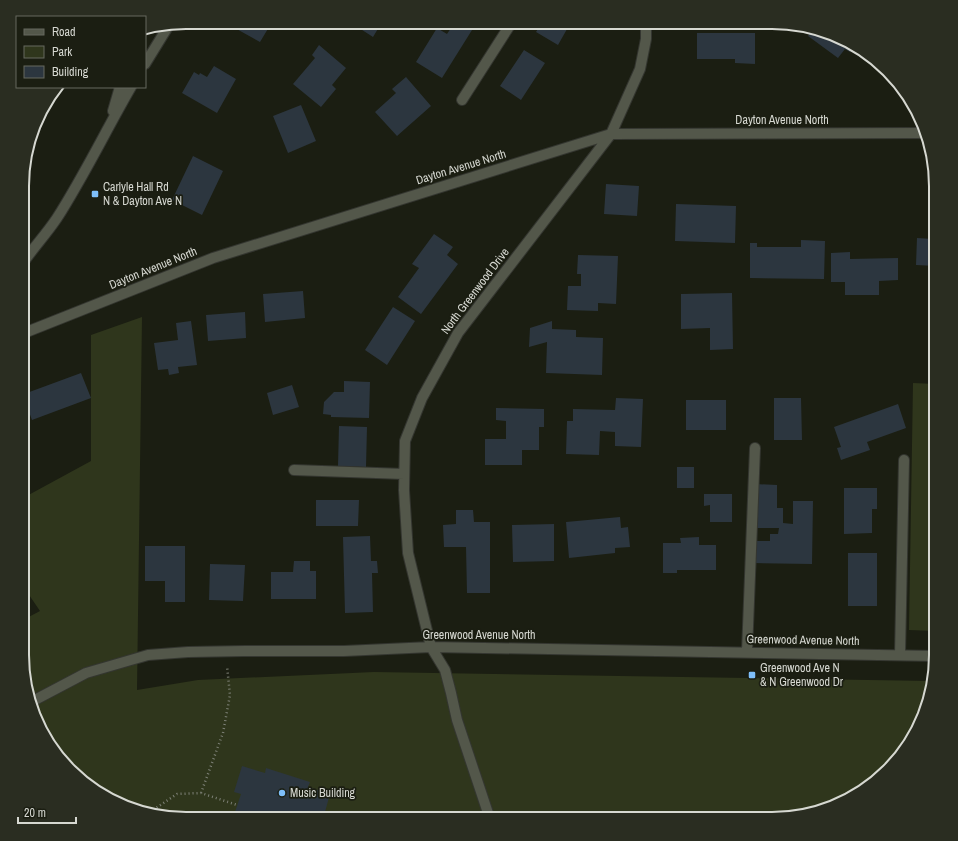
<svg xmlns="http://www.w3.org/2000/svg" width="958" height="841" viewBox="0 0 958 841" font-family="'Archivo Narrow',sans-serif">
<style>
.green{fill:#2f361c}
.building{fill:#2c363f}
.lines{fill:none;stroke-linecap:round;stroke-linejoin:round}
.minor-casing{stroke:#343630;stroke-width:12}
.path{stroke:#7d8076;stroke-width:2.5;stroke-dasharray:1 3;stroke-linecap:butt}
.minor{stroke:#53574a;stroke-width:10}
.poi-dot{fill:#7ebef9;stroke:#1b1e12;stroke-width:1.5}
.labels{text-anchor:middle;stroke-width:3.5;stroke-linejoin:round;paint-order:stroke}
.street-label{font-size:12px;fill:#d6d8d1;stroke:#1b1e12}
.poi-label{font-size:12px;fill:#d6d8d1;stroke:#1b1e12;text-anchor:start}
.rim{fill:none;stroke:#d6d8d1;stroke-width:2}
</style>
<rect width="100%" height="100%" fill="#1b1e12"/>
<path class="green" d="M 142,317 L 137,690 L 198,680 L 374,672 L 930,681 L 919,728 L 880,778 L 835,806 L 783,819 L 185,819 L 123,806 L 63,763 L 34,718 L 22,666 L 23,620 L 40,611 L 23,586 L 23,498 L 91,461 L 91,335 Z
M 913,383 L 936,384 L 936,631 L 909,630 Z"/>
<path class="building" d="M 224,22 L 261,22 L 269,27 L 260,42 Z
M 359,22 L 382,22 L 373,37 L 356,26 Z
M 455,22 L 460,22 L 472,30 L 442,78 L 416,62 L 437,28 L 447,34 Z
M 542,22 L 571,22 L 558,45 L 536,32 Z
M 812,30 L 845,39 L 855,46 L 850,52 L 845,49 L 838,58 L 808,36 Z
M 697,33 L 755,33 L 755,64 L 735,63 L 735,59 L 697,59 Z
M 319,45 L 346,68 L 332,85 L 336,89 L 321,107 L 293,84 L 315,58 L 312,55 Z
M 524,50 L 545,63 L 521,100 L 500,86 Z
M 214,66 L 236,79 L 217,113 L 182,93 L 194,72 L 199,75 L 200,73 L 207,77 Z
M 406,77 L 431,106 L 397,136 L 375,112 L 396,93 L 392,89 Z
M 301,105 L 316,141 L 288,153 L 273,116 Z
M 193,156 L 223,171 L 202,215 L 172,200 Z
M 606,184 L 639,186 L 637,216 L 604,214 Z
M 676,204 L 736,206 L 735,243 L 675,241 Z
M 934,233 L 936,233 L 936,266 L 916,265 L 917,238 L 933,239 Z
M 434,234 L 453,247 L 447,255 L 458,264 L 421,314 L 398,297 L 419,268 L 412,264 Z
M 801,240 L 825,241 L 824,279 L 750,278 L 750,243 L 757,243 L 757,247 L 801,247 Z
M 850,252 L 850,259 L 898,258 L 898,280 L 879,281 L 879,295 L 845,295 L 845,282 L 831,282 L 831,253 Z
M 578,255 L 618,256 L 616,304 L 598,303 L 598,311 L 567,310 L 568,286 L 581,286 L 581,274 L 577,274 Z
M 303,291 L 305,318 L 265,322 L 263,294 Z
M 732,293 L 733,349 L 710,350 L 710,328 L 681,329 L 681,294 Z
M 393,307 L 415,321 L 387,365 L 365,350 Z
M 245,312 L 246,338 L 208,341 L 206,315 Z
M 191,321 L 197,365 L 178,367 L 179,373 L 169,375 L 168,369 L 158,370 L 154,343 L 178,340 L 176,323 Z
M 552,321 L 552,329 L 576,330 L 576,337 L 603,338 L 602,375 L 546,373 L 547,342 L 529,347 L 530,328 Z
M 81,373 L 91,398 L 32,420 L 24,398 L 24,394 Z
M 344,381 L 370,382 L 369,418 L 331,417 L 331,415 L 323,414 L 324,402 L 334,392 L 344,392 Z
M 292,385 L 299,407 L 273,415 L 267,393 Z
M 616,398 L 643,399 L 641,447 L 615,446 L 615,432 L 600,431 L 599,455 L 566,454 L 567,421 L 573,421 L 573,409 L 615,410 Z
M 774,398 L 801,398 L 802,440 L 774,440 Z
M 686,400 L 726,400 L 726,430 L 686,430 Z
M 898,404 L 906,428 L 867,442 L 870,450 L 841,460 L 837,448 L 841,447 L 834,427 Z
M 496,408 L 544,409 L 544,427 L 539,427 L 539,450 L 522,450 L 522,465 L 485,465 L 485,439 L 506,439 L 506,421 L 496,420 Z
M 339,426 L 367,427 L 366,467 L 338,466 Z
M 677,467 L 694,467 L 694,488 L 677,488 Z
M 755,484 L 777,485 L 777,508 L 783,508 L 783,523 L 793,524 L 793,501 L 813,501 L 812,564 L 753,563 L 754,541 L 770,541 L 770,534 L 778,534 L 779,528 L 755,528 Z
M 844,488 L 877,488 L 877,509 L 872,509 L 872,533 L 844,534 Z
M 704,494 L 732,494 L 732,522 L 710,522 L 710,505 L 704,506 Z
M 316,500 L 359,500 L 358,526 L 316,526 Z
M 456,510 L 473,510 L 474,522 L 490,522 L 490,593 L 467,593 L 466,547 L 444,547 L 443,525 L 456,524 Z
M 620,517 L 621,528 L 628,527 L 630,547 L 615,548 L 615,553 L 569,558 L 566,522 Z
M 554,524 L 554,561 L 513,562 L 512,525 Z
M 370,536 L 371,561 L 377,561 L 378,573 L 372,573 L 373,612 L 345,613 L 343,537 Z
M 699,537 L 699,545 L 716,545 L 716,570 L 677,570 L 677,573 L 663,573 L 663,543 L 681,543 L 680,538 Z
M 145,546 L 185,546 L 185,602 L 165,602 L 165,581 L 145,581 Z
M 848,553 L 877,553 L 877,606 L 848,606 Z
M 294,561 L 310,561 L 310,571 L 316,571 L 316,599 L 271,599 L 271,572 L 293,572 Z
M 210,564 L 245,565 L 243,601 L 209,600 Z
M 242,766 L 265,773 L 266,768 L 310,782 L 308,787 L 330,794 L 323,819 L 225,819 L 227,813 L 234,815 L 241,794 L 234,792 Z"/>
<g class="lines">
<defs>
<path id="minor" d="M 145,64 L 169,25
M 462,100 L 512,22
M 113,111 L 120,87
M 25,260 C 35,246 47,233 57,218 C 84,176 106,130 131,87
M 24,333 L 213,258 L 611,134 L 926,133
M 294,470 L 404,474
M 747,652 L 755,448
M 900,655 L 904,460
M 31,702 L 86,673 L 148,655 L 188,652 L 244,651 L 344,651 L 431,647 L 936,656
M 490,819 L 457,720 L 451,693 L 445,670 L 431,647 L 408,553 L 404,490 L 405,441 L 422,398 L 458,333 L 611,134 L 640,69 L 646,39 L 646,22"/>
</defs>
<use href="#minor" class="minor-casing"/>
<path class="path" d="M 201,793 L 223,733 L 230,695 L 227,666
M 150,812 L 177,794 L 201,793 L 237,805"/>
<use href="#minor" class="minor"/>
</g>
<g class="poi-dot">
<rect x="91" y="190" width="8" height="8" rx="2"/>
<rect x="748" y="671" width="8" height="8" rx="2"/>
<circle cx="282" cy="793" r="4"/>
</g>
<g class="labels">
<g class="street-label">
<text x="782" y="124">Dayton Avenue North</text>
<text transform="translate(461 167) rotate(-17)" y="4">Dayton Avenue North</text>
<text transform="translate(153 268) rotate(-22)" y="4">Dayton Avenue North</text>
<text transform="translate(475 291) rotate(-53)" y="4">North Greenwood Drive</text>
<text x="479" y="639">Greenwood Avenue North</text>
<text transform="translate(803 640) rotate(1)" y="4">Greenwood Avenue North</text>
</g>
<g class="poi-label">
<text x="103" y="191">Carlyle Hall Rd<tspan x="103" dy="14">N &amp; Dayton Ave N</tspan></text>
<text x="760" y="672">Greenwood Ave N<tspan x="760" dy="14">&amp; N Greenwood Dr</tspan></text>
<text x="290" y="797">Music Building</text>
</g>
</g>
<path d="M0 0H958V841H0ZM186 29H772A157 157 0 0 1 929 186V655A157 157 0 0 1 772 812H186A157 157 0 0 1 29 655V186A157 157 0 0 1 186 29Z" fill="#2a2d21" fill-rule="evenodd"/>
<path class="rim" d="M186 29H772A157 157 0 0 1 929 186V655A157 157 0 0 1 772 812H186A157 157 0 0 1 29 655V186A157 157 0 0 1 186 29Z"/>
<rect x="16" y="16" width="130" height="72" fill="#1b1e12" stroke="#66685e"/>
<rect x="24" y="29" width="20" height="6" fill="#53574a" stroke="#66685e"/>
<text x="52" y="36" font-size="12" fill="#d6d8d1">Road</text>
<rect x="24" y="46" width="20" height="12" fill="#2f361c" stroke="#66685e"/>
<text x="52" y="56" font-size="12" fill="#d6d8d1">Park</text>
<rect x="24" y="66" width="20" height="12" fill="#2c363f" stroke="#66685e"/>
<text x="52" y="76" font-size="12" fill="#d6d8d1">Building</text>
<path d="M18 817v6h58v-6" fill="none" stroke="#d6d8d1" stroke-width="2"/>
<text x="24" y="817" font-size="12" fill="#d6d8d1" stroke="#1b1e12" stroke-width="3" paint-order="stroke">20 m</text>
</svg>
